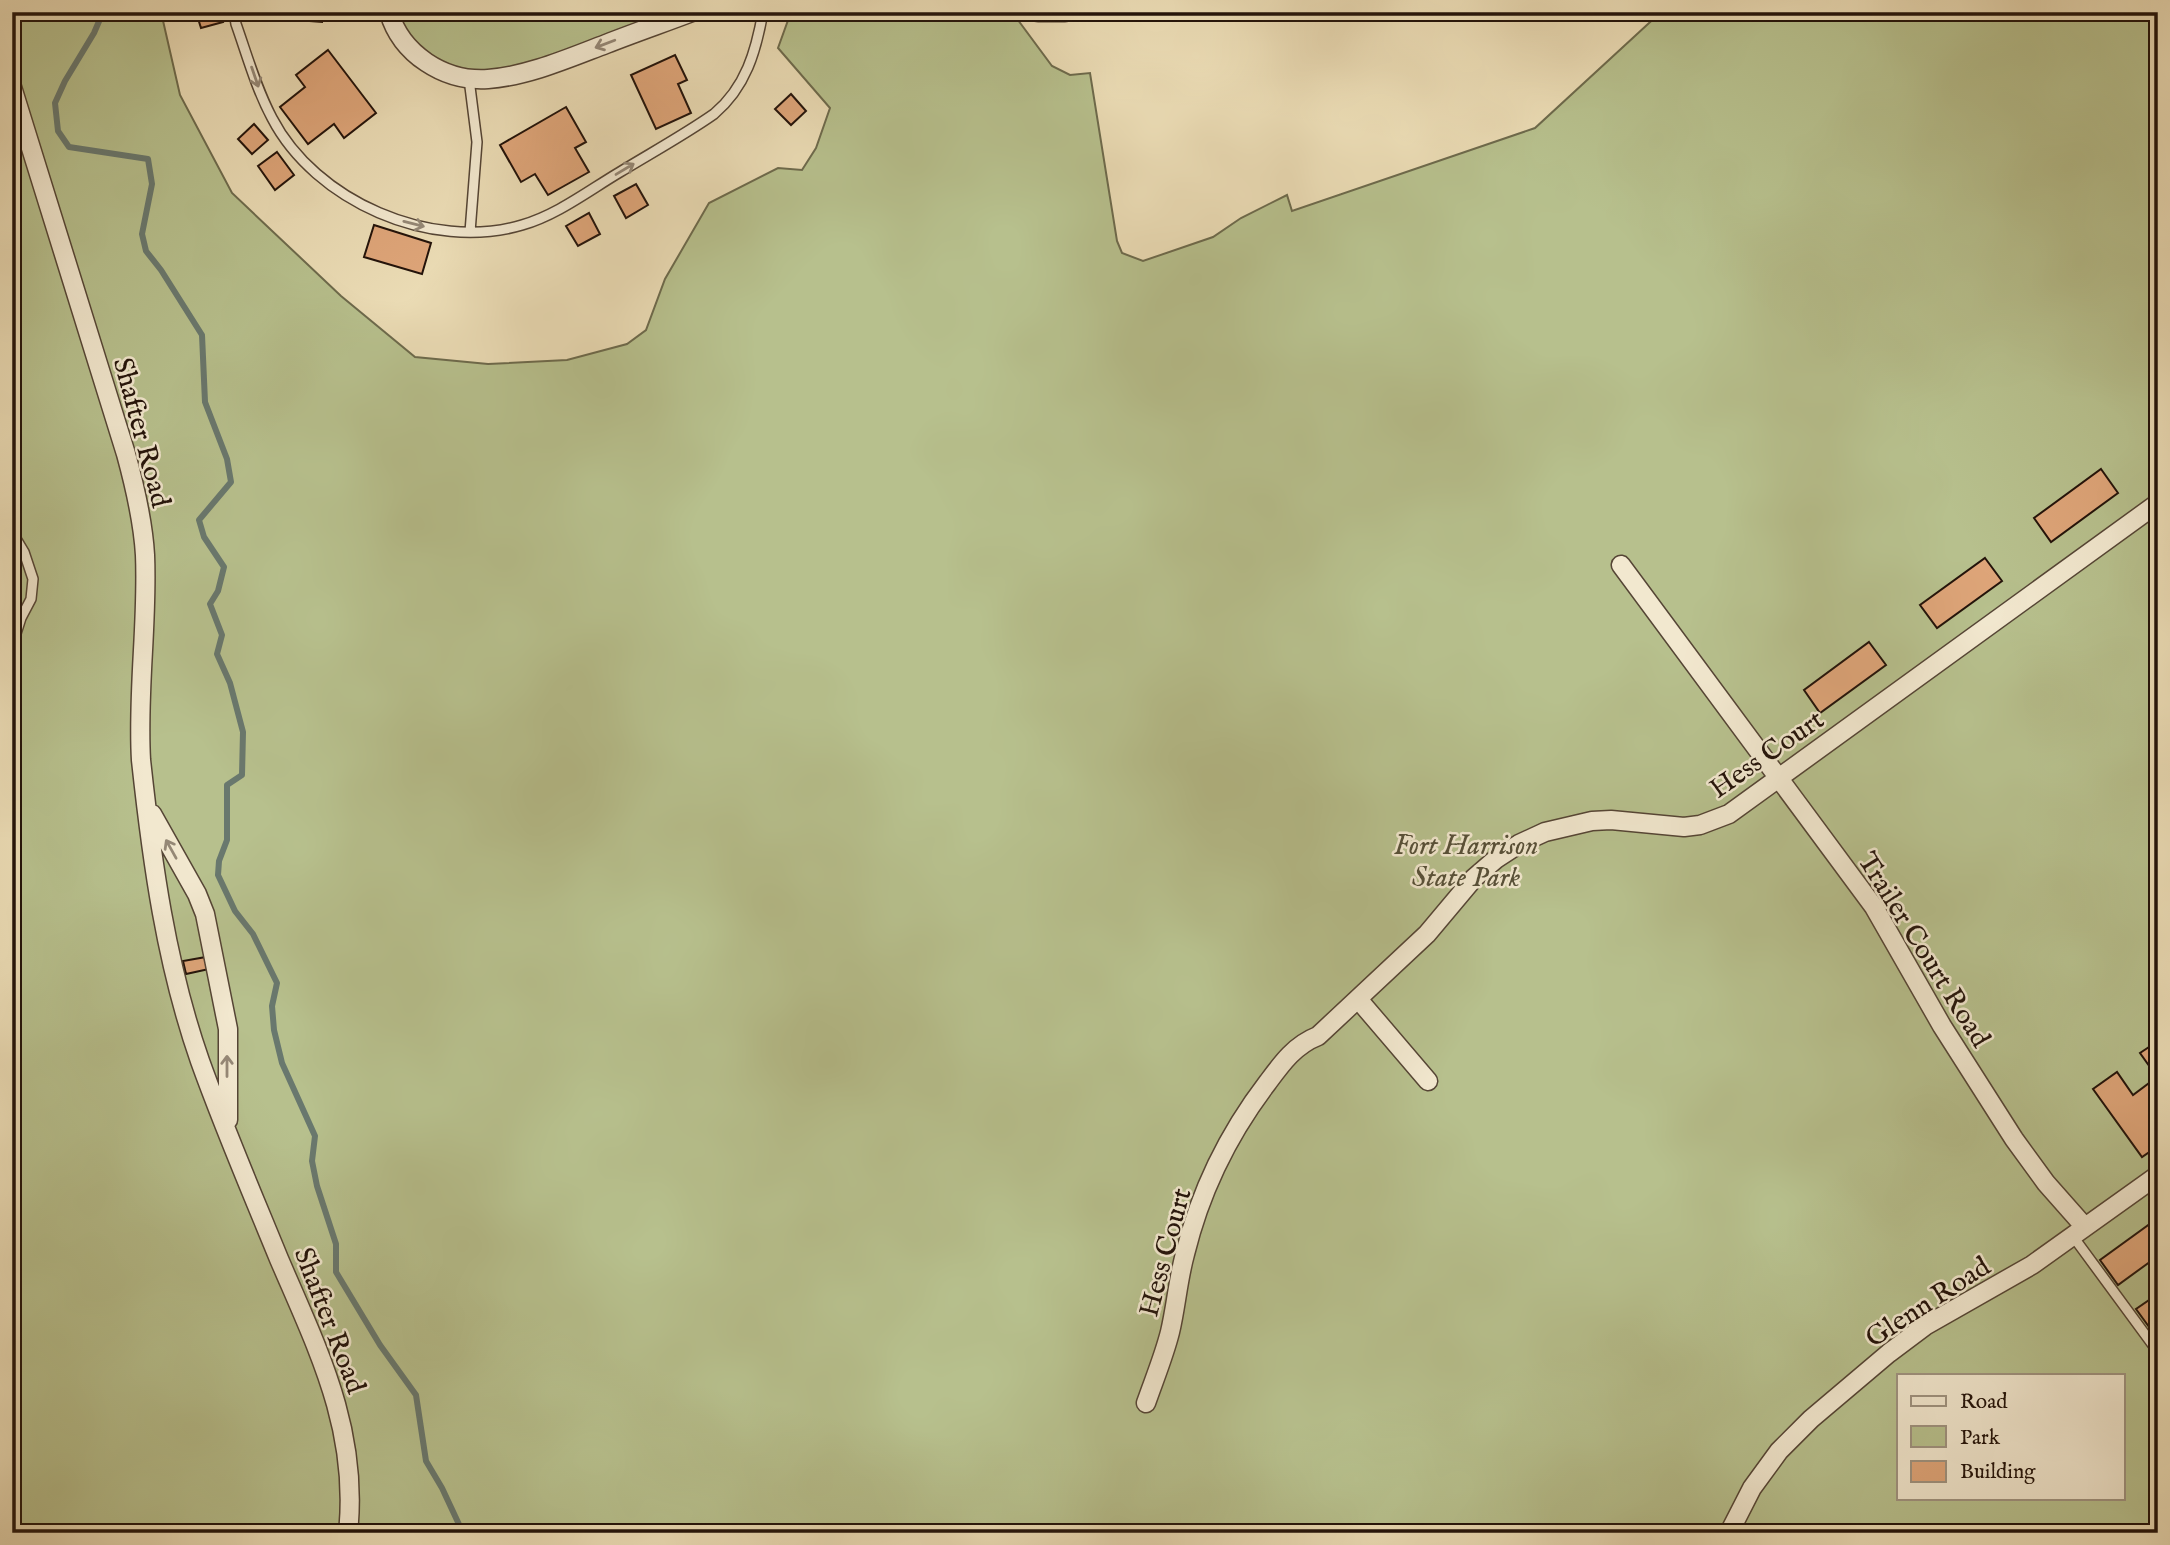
<svg xmlns="http://www.w3.org/2000/svg" width="2170" height="1545" viewBox="0 0 2170 1545" font-family="'IM FELL English',serif">
<style>
.green{fill:#b7c08d;stroke:#6d6a4c;stroke-width:2;fill-rule:evenodd}
.lines{fill:none;stroke-linecap:round;stroke-linejoin:round}
.stream{stroke:#69786e;stroke-width:6}
.building{fill:#dea579;stroke:#23130a;stroke-width:2}
.lane-casing{stroke:#554535;stroke-width:12}
.street-casing{stroke:#554535;stroke-width:21}
.lane{stroke:#f2e8cf;stroke-width:9}
.street{stroke:#f2e8cf;stroke-width:18}
.oneway{stroke:#958876}
.labels{text-anchor:middle;stroke-width:5;stroke-linejoin:round;paint-order:stroke}
.street-label{font-size:28px;fill:#23130a;stroke:#f2e8cf}
.park-label{font-size:28px;font-style:italic;fill:#575038;stroke:#f2e8cf}
</style>
<rect width="100%" height="100%" fill="#ebdcb5"/>
<filter id="stains"><feTurbulence type="fractalNoise" baseFrequency=".00286" numOctaves="4"/><feColorMatrix values="0 0 0 0 .2 0 0 0 0 .09 0 0 0 0 .02 0 0 0 .5 -.17"/></filter>
<radialGradient id="worn" r=".72"><stop offset=".6" stop-color="#630" stop-opacity="0"/><stop offset="1" stop-color="#630" stop-opacity=".3"/></radialGradient>
<path class="green" d="M 12,12 L 161,12 L 180,95 L 232,193 L 341,296 L 415,357 L 488,364 L 567,360 L 627,344 L 646,330 L 665,279 L 709,203 L 778,168 L 802,170 L 816,148 L 830,108 L 778,48 L 791,12 L 1012,12 L 1052,66 L 1070,75 L 1090,73 L 1117,241 L 1122,253 L 1143,261 L 1213,237 L 1241,218 L 1287,195 L 1292,211 L 1535,128 L 1661,12 L 2158,12 L 2158,1533 L 12,1533 ZM 1899,1375 L 2123,1375 L 2123,1498 L 1899,1498 Z
M 389,12 L 692,12 L 510,75 L 432,67 Z"/>
<g class="lines">
<path class="stream" d="M 103,12 L 94,33 L 65,81 L 55,103 L 58,131 L 69,147 L 148,159 L 152,184 L 142,234 L 146,251 L 161,270 L 202,335 L 205,402 L 227,459 L 231,482 L 199,520 L 204,537 L 224,567 L 218,591 L 210,604 L 222,635 L 217,654 L 230,683 L 243,732 L 242,775 L 227,785 L 227,840 L 219,861 L 218,875 L 235,911 L 253,934 L 277,983 L 272,1006 L 274,1030 L 282,1063 L 315,1136 L 312,1161 L 317,1186 L 336,1244 L 336,1272 L 380,1345 L 416,1395 L 426,1461 L 442,1488 L 463,1533"/>
</g>
<path class="building" d="M 196,12 L 220,12 L 223,22 L 201,28 Z
M 269,12 L 322,12 L 322,22 L 269,18 Z
M 328,50 L 376,113 L 344,138 L 334,124 L 308,144 L 280,107 L 305,87 L 296,75 Z
M 675,55 L 687,80 L 678,84 L 691,113 L 656,129 L 631,75 Z
M 791,94 L 806,111 L 791,125 L 775,109 Z
M 566,107 L 586,142 L 575,148 L 589,172 L 548,195 L 535,174 L 521,182 L 500,145 Z
M 254,124 L 268,140 L 252,154 L 238,139 Z
M 277,152 L 294,175 L 275,190 L 258,166 Z
M 636,184 L 648,205 L 626,218 L 614,196 Z
M 589,213 L 600,234 L 578,246 L 566,226 Z
M 374,225 L 431,243 L 422,274 L 364,257 Z
M 2101,469 L 2118,493 L 2051,542 L 2034,518 Z
M 1985,558 L 2002,581 L 1937,628 L 1920,605 Z
M 1869,642 L 1886,665 L 1820,713 L 1804,690 Z
M 206,957 L 209,969 L 186,974 L 183,961 Z
M 2158,1041 L 2158,1119 L 2152,1123 L 2158,1131 L 2158,1146 L 2142,1157 L 2093,1089 L 2117,1072 L 2133,1095 L 2157,1077 L 2140,1053 Z
M 2158,1218 L 2158,1256 L 2118,1285 L 2100,1260 Z
M 2158,1294 L 2158,1327 L 2152,1331 L 2136,1309 Z"/>
<g class="lines">
<defs>
<path id="lane" d="M 234,12 L 236,24 C 247,55 256,88 272,118 C 315,201 431,252 522,225 C 557,215 588,191 620,172 C 651,153 684,135 714,114 C 746,87 756,51 763,12
M 469,79 L 477,142 L 470,232
M 12,532 L 24,552 L 33,579 L 31,599 L 21,618 L 12,646
M 2072,1235 L 2158,1352"/>
<path id="street" d="M 389,12 C 401,54 444,82 488,79 C 528,76 569,58 606,44 C 634,33 663,23 692,12
M 1038,12 L 1065,12
M 12,87 L 126,454 C 135,487 143,520 145,555 C 148,623 137,691 141,760 C 152,862 166,964 200,1061 C 224,1128 252,1193 279,1259 C 318,1350 359,1430 348,1533
M 1621,565 L 1874,907 L 1942,1026 L 2014,1139 L 2046,1183 L 2084,1226
M 152,814 L 197,894 L 205,914 L 228,1029 L 228,1120
M 1358,999 L 1428,1081
M 1146,1403 C 1154,1380 1164,1356 1170,1332 C 1176,1307 1178,1279 1185,1254 C 1200,1192 1229,1133 1268,1082 C 1282,1063 1295,1045 1318,1036 L 1427,934 L 1474,878 L 1496,859 L 1519,844 L 1545,832 L 1592,821 L 1611,820 L 1684,827 L 1700,825 L 1729,814 L 2158,503
M 1729,1533 L 1752,1488 L 1779,1451 L 1811,1419 L 1889,1353 L 1925,1326 L 2032,1265 L 2158,1175"/>
</defs>
<use href="#lane" class="lane-casing"/>
<use href="#street" class="street-casing"/>
<use href="#lane" class="lane"/>
<use href="#street" class="street"/>
</g>
<defs><path id="oneway-shaft" d="M-6 0H5M1.5-3L5.5 0L1.5 3" fill="none" stroke-width="1.6" stroke-linecap="round" stroke-linejoin="round" transform="scale(1.75)"/></defs>
<g class="oneway">
<use href="#oneway-shaft" transform="translate(605 44) rotate(159)"/>
<use href="#oneway-shaft" transform="translate(255 77) rotate(71)"/>
<use href="#oneway-shaft" transform="translate(625 169) rotate(-31)"/>
<use href="#oneway-shaft" transform="translate(414 224) rotate(14)"/>
<use href="#oneway-shaft" transform="translate(171 849) rotate(-119)"/>
<use href="#oneway-shaft" transform="translate(227 1066) rotate(-90)"/>
</g>
<g class="labels">
<g class="street-label">
<text transform="translate(143 432) rotate(75)" y="10">Shafter Road</text>
<text transform="translate(1766 753) rotate(-35)" y="10">Hess Court</text>
<text transform="translate(1925 949) rotate(58)" y="10">Trailer Court Road</text>
<text transform="translate(1164 1252) rotate(-75)" y="10">Hess Court</text>
<text transform="translate(1927 1301) rotate(-33)" y="10">Glenn Road</text>
<text transform="translate(331 1320) rotate(69)" y="10">Shafter Road</text>
</g>
<g class="park-label">
<text x="1466" y="854">Fort Harrison<tspan x="1466" dy="32">State Park</tspan></text>
</g>
</g>
<rect width="2170" height="1545" fill="none" stroke="#ebdcb5" stroke-width="42"/>
<rect x="14" y="14" width="2142" height="1517" fill="none" stroke="#23130a" stroke-width="3.5"/>
<rect x="21" y="21" width="2128" height="1503" fill="none" stroke="#23130a" stroke-width="2"/>
<rect x="1897" y="1374" width="228" height="126" fill="#f2e8cf" stroke="#9f9380" stroke-width="2"/>
<rect x="1911" y="1396" width="35" height="10" fill="#f2e8cf" stroke="#9f9380" stroke-width="2"/>
<text x="1960" y="1408" font-size="21" fill="#23130a">Road</text>
<rect x="1911" y="1426" width="35" height="21" fill="#b7c08d" stroke="#9f9380" stroke-width="2"/>
<text x="1960" y="1444" font-size="21" fill="#23130a">Park</text>
<rect x="1911" y="1461" width="35" height="21" fill="#dea579" stroke="#9f9380" stroke-width="2"/>
<text x="1960" y="1478" font-size="21" fill="#23130a">Building</text>
<rect width="100%" height="100%" filter="url(#stains)"/>
<rect width="100%" height="100%" fill="url(#worn)"/>
</svg>
